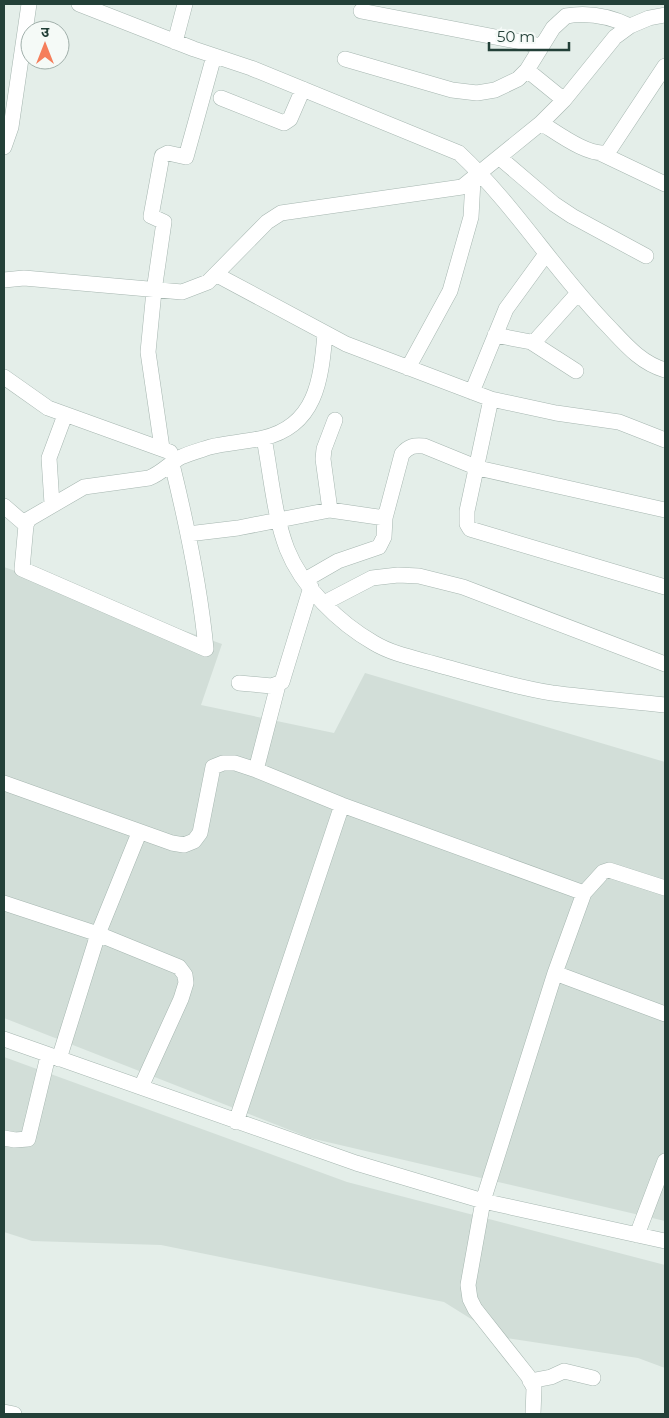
<svg xmlns="http://www.w3.org/2000/svg" width="669" height="1418" viewBox="0 0 669 1418" font-family="Montserrat,'Noto Sans Devanagari',sans-serif">
<style>
.built{fill:#d2ded8}
.lines{fill:none;stroke-linecap:round;stroke-linejoin:round}
.minor-casing{stroke:#a6b6b0;stroke-width:16}
.minor{stroke:#fff;stroke-width:15}
</style>
<rect width="100%" height="100%" fill="#e4eee9"/>
<path class="built" d="M 4,567 L 222,644 L 201,705 L 334,733 L 365,673 L 665,762 L 665,1221 L 310,1138 L 4,1018 Z
M 4,1057 L 347,1182 L 665,1265 L 665,1368 L 638,1358 L 500,1337 L 444,1302 L 161,1245 L 32,1241 L 4,1232 Z"/>
<g class="lines">
<defs>
<path id="minor" d="M 79,4 L 194,49 L 251,68 L 459,153 C 515,205 555,272 609,327 C 626,345 641,363 665,370
M 361,11 L 542,46
M 175,42 L 185,4
M 345,59 L 452,90 L 477,93 L 495,90 L 518,79 L 527,70 L 553,28 L 566,16 C 589,12 609,16 630,26
M 527,70 L 564,100
M 221,98 L 284,123 L 290,119 L 303,89
M 541,123 C 556,132 590,158 608,152 L 665,66
M 4,147 L 11,127 L 29,4
M 602,154 L 665,184
M 500,158 L 554,204 L 572,216 L 646,256
M 217,275 L 346,344 L 491,399 L 556,413 L 619,422 L 665,440
M 4,280 L 24,278 L 182,292 L 208,282 L 267,222 L 281,213 L 462,187 L 541,123 L 564,100 L 615,37 L 630,26 L 649,18 L 665,15
M 495,335 L 531,342 L 536,340 L 578,293
M 531,342 L 576,371
M 408,368 L 450,291 L 471,217 L 473,180
M 4,377 L 48,408 L 170,452
M 472,392 L 506,309 L 546,254
M 491,399 L 467,511 L 467,524 L 470,529 L 665,587
M 264,438 C 271,475 274,515 287,549 C 302,587 339,623 374,643 C 394,655 419,659 442,666 C 478,676 515,687 552,693 C 590,698 628,701 665,705
M 162,448 L 148,352 L 154,291 L 164,222 L 151,216 L 162,156 L 168,153 L 186,157 L 214,56
M 172,464 C 187,525 200,586 206,649 L 22,569 L 26,525 L 29,519 L 84,487 L 149,478 C 162,473 170,463 181,457 C 190,453 201,450 210,447 C 227,443 245,442 263,438 C 316,426 321,380 325,334
M 52,504 L 49,458 L 65,415
M 4,506 L 26,525
M 330,510 L 323,459 L 324,449 L 335,420
M 188,534 L 238,528 L 330,510 L 385,518
M 305,580 L 338,561 L 379,547 L 384,537 L 385,518 L 402,454 C 409,446 414,445 424,446 L 478,468 L 665,510
M 324,603 L 372,578 L 398,575 L 419,576 L 463,587 L 665,664
M 239,683 L 272,686 L 282,682 L 311,587
M 256,770 L 278,685
M 4,783 L 172,843 L 184,845 L 194,841 L 200,833 L 213,767 L 223,763 L 235,763 L 256,770 L 342,805 L 584,893
M 4,903 L 98,934 L 179,967 L 185,975 L 186,983 L 181,999 L 141,1087
M 555,973 L 665,1014
M 4,1039 L 356,1163 L 483,1201 L 665,1241
M 59,1059 L 98,934 L 139,833
M 236,1122 L 342,805
M 4,1138 L 15,1140 L 28,1139 L 48,1056
M 637,1235 L 665,1161
M 530,1381 L 551,1377 L 564,1371 L 593,1378
M 4,1412 L 14,1414
M 533,1414 L 534,1388 L 528,1376 L 475,1309 L 470,1299 L 468,1285 L 483,1201 L 555,973 L 584,893 L 603,872 L 609,870 L 665,888"/>
</defs>
<use href="#minor" class="minor-casing"/>
<use href="#minor" class="minor"/>
</g>
<rect width="669" height="1418" fill="none" stroke="#234038" stroke-width="10"/>
<g transform="translate(45 45)"><circle r="24" fill="#f5faf7" stroke="#a1b0ab"/>
<path d="M0-4L9 19L0 12L-9 19Z" fill="#f57e5b"/>
<text y="-8" font-size="14" font-weight="bold" text-anchor="middle" fill="#234038">उ</text>
</g>
<path d="M489 42v8h80v-8" fill="none" stroke="#234038" stroke-width="2.5"/>
<text x="497" y="42" font-size="15" fill="#234038" stroke="#f5faf7" stroke-width="4" paint-order="stroke">50 m</text>
</svg>
